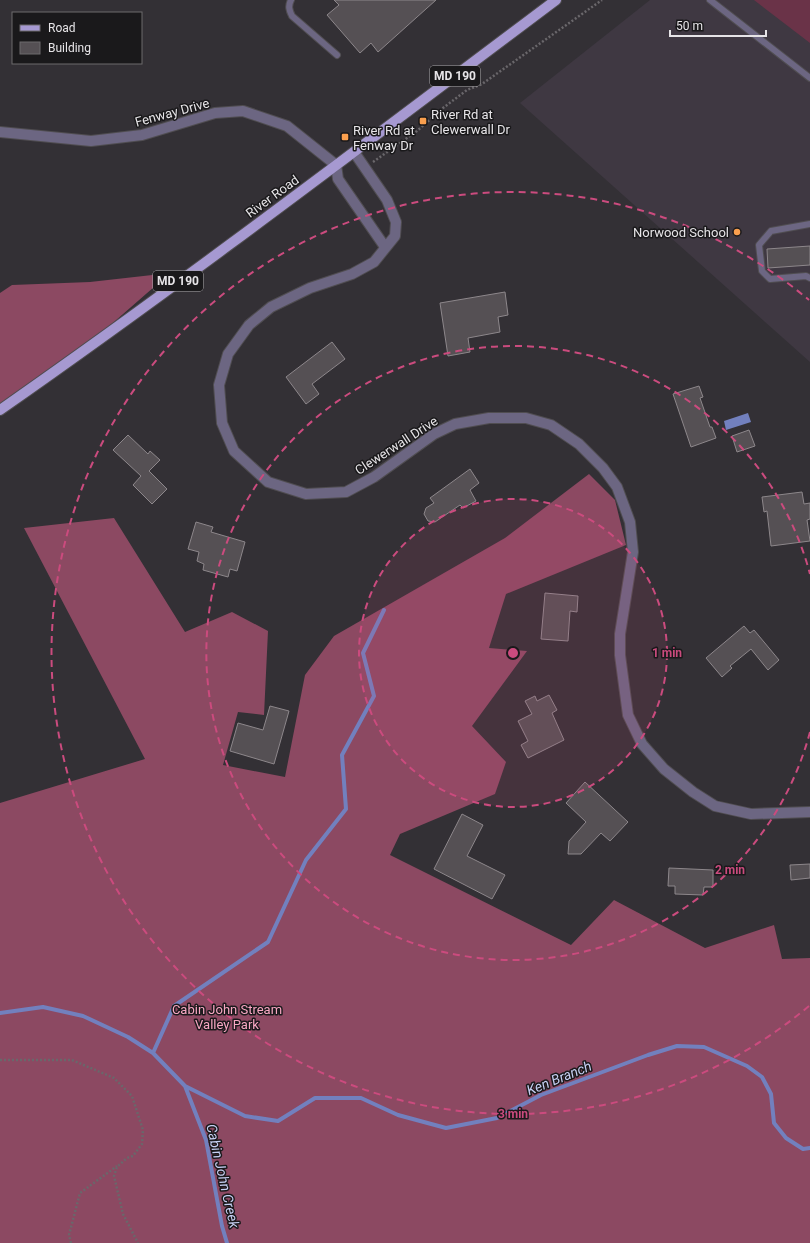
<svg xmlns="http://www.w3.org/2000/svg" width="810" height="1243" viewBox="0 0 810 1243" font-family="Roboto,sans-serif">
<style>
.built{fill:#3f3842}
.green{fill:#6a3348}
.forest{fill:#8c4962}
.water{fill:#7280be}
.lines{fill:none;stroke-linecap:round;stroke-linejoin:round}
.stream{stroke:#7280be;stroke-width:4}
.building{fill:#555054;stroke:#8d878b}
.service-casing{stroke:#504d51;stroke-width:8}
.minor-casing{stroke:#504d51;stroke-width:12}
.primary-casing{stroke:#504d51;stroke-width:12}
.path{stroke:#6a676b;stroke-width:2.5;stroke-dasharray:2 2;stroke-linecap:butt}
.service{stroke:#6c6682;stroke-width:6}
.minor{stroke:#6c6682;stroke-width:10}
.primary{stroke:#a699d1;stroke-width:10}
.ring{fill:none;stroke:#cb4b7e;stroke-width:2;stroke-dasharray:7 5}
.poi-dot{fill:#fa9f4e;stroke:#1a191b;stroke-width:1.5}
.labels{text-anchor:middle;stroke-width:3;stroke-linejoin:round;paint-order:stroke}
.shield{fill:#1a191b;stroke:#a9a7aa;stroke-width:1}
.shield-label{font-size:12px;font-weight:bold;fill:#e6e4e7}
.street-label{font-size:13px;fill:#e6e4e7;stroke:#1a191b}
.poi-label{font-size:13px;fill:#e6e4e7;stroke:#1a191b;text-anchor:start}
.park-label{font-size:13px;fill:#f9a8c4;stroke:#1a191b}
.water-label{font-size:14px;font-style:italic;fill:#c6cff2;stroke:#1a191b}
.centre{fill:#cb4b7e;stroke:#1a191b;stroke-width:2}
.ring-label{font-size:12px;text-anchor:middle;font-weight:bold;fill:#cb4b7e;stroke:#1a191b;stroke-width:3;stroke-linejoin:round;paint-order:stroke}
</style>
<rect width="100%" height="100%" fill="#333035"/>
<path class="built" d="M 650,0 L 810,0 L 810,362 L 520,103 Z"/>
<path class="green" d="M 754,0 L 810,0 L 810,43 Z"/>
<path class="forest" d="M 170,273 L 67,363 L 0,410 L 0,293 L 12,285 L 90,282 Z
M 589,474 L 615,500 L 626,545 L 506,594 L 489,648 L 527,651 L 472,726 L 506,762 L 495,794 L 400,834 L 390,855 L 571,945 L 614,900 L 705,948 L 774,925 L 782,959 L 810,958 L 810,1243 L 0,1243 L 0,803 L 145,759 L 24,528 L 114,518 L 185,632 L 232,612 L 268,631 L 264,715 L 238,712 L 223,765 L 285,777 L 305,675 L 334,636 L 505,538 Z"/>
<path class="water" d="M 748,413 L 751,422 L 726,430 L 724,421 Z"/>
<g class="lines">
<path class="stream" d="M 0,1013 L 43,1007 L 83,1016 L 128,1037 L 153,1053 L 185,1086 L 206,1140 L 222,1226 L 227,1243
M 153,1053 L 174,1006 L 268,942 L 306,860 L 346,809 L 342,755 L 374,696 L 363,653 L 384,610
M 185,1086 L 245,1116 L 278,1121 L 315,1098 L 361,1098 L 398,1115 L 446,1128 L 497,1118 L 541,1095 L 648,1055 L 677,1046 L 704,1047 L 747,1066 L 762,1077 L 771,1094 L 774,1123 L 786,1138 L 803,1149 L 810,1148"/>
</g>
<path class="building" d="M 334,0 L 436,0 L 378,52 L 371,43 L 360,53 L 327,15 L 339,5 Z
M 810,246 L 810,265 L 768,268 L 767,249 Z
M 505,292 L 508,315 L 498,317 L 500,332 L 468,338 L 470,352 L 448,356 L 440,303 Z
M 332,342 L 345,359 L 312,384 L 319,394 L 306,404 L 286,377 Z
M 699,386 L 703,397 L 700,398 L 710,427 L 712,427 L 716,438 L 691,447 L 673,394 Z
M 749,430 L 755,446 L 737,452 L 732,436 Z
M 128,435 L 148,454 L 150,451 L 160,460 L 149,471 L 167,489 L 152,504 L 133,485 L 141,476 L 113,450 Z
M 470,469 L 479,483 L 470,490 L 476,501 L 463,508 L 460,505 L 435,522 L 428,521 L 424,514 L 426,508 L 434,503 L 430,498 Z
M 802,492 L 804,504 L 810,503 L 810,519 L 807,520 L 810,541 L 771,546 L 767,511 L 764,512 L 762,497 Z
M 196,522 L 213,527 L 211,532 L 245,542 L 237,571 L 230,569 L 228,577 L 203,570 L 204,564 L 197,561 L 199,552 L 188,549 Z
M 545,593 L 578,596 L 577,612 L 570,611 L 568,641 L 541,639 Z
M 744,626 L 750,633 L 754,630 L 779,660 L 768,670 L 751,649 L 730,666 L 732,668 L 722,677 L 706,658 Z
M 549,695 L 557,710 L 552,713 L 564,740 L 528,758 L 521,745 L 528,741 L 518,721 L 532,714 L 525,701 L 535,696 L 537,701 Z
M 270,706 L 289,711 L 274,764 L 230,751 L 238,723 L 263,730 Z
M 585,782 L 628,822 L 610,841 L 601,833 L 581,854 L 568,854 L 569,841 L 586,822 L 566,803 Z
M 462,814 L 483,825 L 467,856 L 505,875 L 492,899 L 434,869 Z
M 810,864 L 810,878 L 791,880 L 790,865 Z
M 669,868 L 713,870 L 713,887 L 704,887 L 703,895 L 675,894 L 675,886 L 668,886 Z"/>
<g class="lines">
<defs>
<path id="service" d="M 291,0 C 288,6 289,10 292,16 L 337,55
M 710,0 L 810,78
M 810,224 L 771,231 L 759,245 L 762,271 L 770,279 L 806,276 L 810,278"/>
<path id="minor" d="M 0,132 L 91,141 L 142,135 L 215,113 L 243,111 L 287,126 L 336,165 L 338,179 L 385,247
M 354,152 L 387,200 L 396,222 L 395,236 L 374,262 L 352,274 L 310,288 L 271,307 L 249,325 L 228,354 L 219,385 L 222,423 L 234,451 L 268,482 L 306,494 L 346,492 L 374,477 L 434,434 L 455,424 L 489,418 L 526,418 L 551,425 L 579,444 L 603,468 L 617,487 L 630,522 L 633,552 L 620,634 L 620,655 L 628,715 L 642,744 L 664,769 L 693,792 L 715,806 L 751,814 L 810,812"/>
<path id="primary" d="M 0,410 C 189,278 372,138 556,0"/>
</defs>
<use href="#service" class="service-casing"/>
<use href="#minor" class="minor-casing"/>
<use href="#primary" class="primary-casing"/>
<path class="path" d="M 373,162 L 417,131 L 443,108 L 467,90 L 482,84 L 602,0
M 0,1060 L 72,1060 L 114,1078 L 132,1096 L 143,1130 L 142,1144 L 133,1156 L 127,1158 L 117,1167 L 114,1176 L 123,1214 L 138,1243
M 71,1243 L 69,1235 L 80,1193 L 117,1166"/>
<use href="#service" class="service"/>
<use href="#minor" class="minor"/>
<use href="#primary" class="primary"/>
</g>
<circle cx="513" cy="653" r="154" fill="#cb4b7e" fill-opacity=".12"/>
<g class="ring">
<circle cx="513" cy="653" r="154"/>
<path d="M810 732A307 307 0 1 1 810 574"/>
<path d="M809 1006A461 461 0 1 1 809 300"/>
</g>
<g class="poi-dot">
<rect x="419" y="117" width="8" height="8" rx="2"/>
<rect x="341" y="133" width="8" height="8" rx="2"/>
<circle cx="737" cy="232" r="4"/>
</g>
<g class="labels">
<g class="shield">
<rect x="430" y="66" width="50" height="20" rx="3"/>
<rect x="153" y="271" width="50" height="20" rx="3"/>
</g>
<g class="shield-label">
<text x="455" y="80">MD 190</text>
<text x="178" y="285">MD 190</text>
</g>
<g class="street-label">
<text transform="translate(172 112) rotate(-15)" y="5">Fenway Drive</text>
<text transform="translate(272 196) rotate(-36)" y="5">River Road</text>
<text transform="translate(396 445) rotate(-33)" y="5">Clewerwall Drive</text>
</g>
<g class="poi-label">
<text x="431" y="119">River Rd at<tspan x="431" dy="15">Clewerwall Dr</tspan></text>
<text x="353" y="135">River Rd at<tspan x="353" dy="15">Fenway Dr</tspan></text>
<text x="729" y="237" text-anchor="end">Norwood School</text>
</g>
<g class="park-label">
<text x="227" y="1014">Cabin John Stream<tspan x="227" dy="15">Valley Park</tspan></text>
</g>
<g class="water-label">
<text transform="translate(559 1078) rotate(-22)" y="5">Ken Branch</text>
<text transform="translate(223 1176) rotate(77)" y="5">Cabin John Creek</text>
</g>
</g>
<circle cx="513" cy="653" r="6" class="centre"/>
<g class="ring-label">
<text x="667" y="657">1 min</text>
<text x="730" y="874">2 min</text>
<text x="513" y="1118">3 min</text>
</g>
<rect x="12" y="12" width="130" height="52" fill="#1a191b" stroke="#6c6a6d"/>
<rect x="20" y="25" width="20" height="6" fill="#a699d1" stroke="#6c6a6d"/>
<text x="48" y="32" font-size="12" fill="#e6e4e7">Road</text>
<rect x="20" y="42" width="20" height="12" fill="#555054" stroke="#6c6a6d"/>
<text x="48" y="52" font-size="12" fill="#e6e4e7">Building</text>
<path d="M670 30v6h96v-6" fill="none" stroke="#e6e4e7" stroke-width="2"/>
<text x="676" y="30" font-size="12" fill="#e6e4e7" stroke="#1a191b" stroke-width="3" paint-order="stroke">50 m</text>
</svg>
